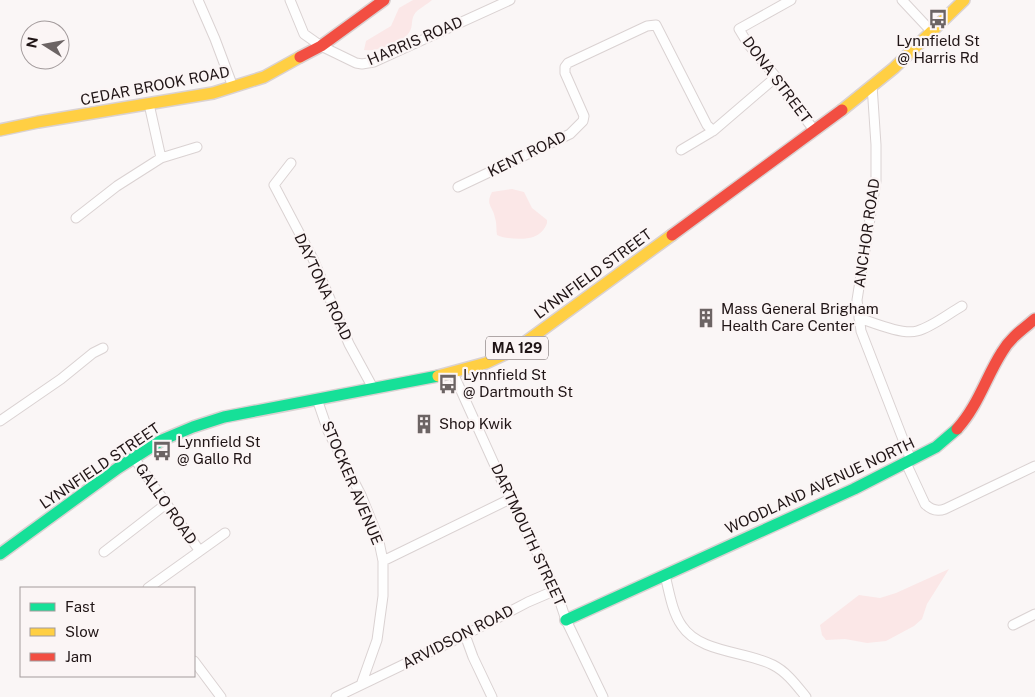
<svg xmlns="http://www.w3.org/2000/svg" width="1035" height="697" viewBox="0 0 1035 697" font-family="'Public Sans',sans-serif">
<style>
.green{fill:#fbe7e7}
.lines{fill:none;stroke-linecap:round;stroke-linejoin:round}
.street-casing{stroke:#dad2d2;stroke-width:11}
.fast-casing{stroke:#dad2d2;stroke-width:14}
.slow-casing{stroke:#dad2d2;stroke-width:14}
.jam-casing{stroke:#dad2d2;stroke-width:14}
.street{stroke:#fefefe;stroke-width:9}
.fast{stroke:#16e098;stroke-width:11}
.slow{stroke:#ffcf43;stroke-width:11}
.jam{stroke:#f24e42;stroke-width:11}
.labels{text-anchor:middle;stroke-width:4.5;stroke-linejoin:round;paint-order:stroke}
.shield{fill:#fbf5f5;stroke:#625859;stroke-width:1}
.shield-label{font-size:14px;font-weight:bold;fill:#201516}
.street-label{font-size:15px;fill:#201516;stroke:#fbf5f5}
.poi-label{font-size:15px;fill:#201516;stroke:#fbf5f5;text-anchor:start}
</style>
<rect width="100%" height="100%" fill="#faf6f6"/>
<path class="green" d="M 413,0 L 432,0 C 427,5 417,9 414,15 C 411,20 413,26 410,31 C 404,43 376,52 364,50 L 366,41 L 391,26 L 399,8 Z
M 512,189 L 524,192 L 532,208 L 547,220 L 547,223 C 545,229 540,235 533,237 C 526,240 503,239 497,235 C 496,229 497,224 495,218 C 493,206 485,205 492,192 Z
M 949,569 L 927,604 L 922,619 L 914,626 L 886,641 L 867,643 L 845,639 L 826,640 L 822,635 L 820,625 L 859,595 L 880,598 L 896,593 Z"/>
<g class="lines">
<defs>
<path id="street" d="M 198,0 L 215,39 L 233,87
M 290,0 L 304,34 L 321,46 L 356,63 L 362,64 L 374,62 L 510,0
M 791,0 L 739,29 L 748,44 L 776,77 L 789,98 L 815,131
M 902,0 L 932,32
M 872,85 L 876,145 L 876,181 L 857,300 L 861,331 L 911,460
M 149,104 L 161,158
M 681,150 L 713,131 L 776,77
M 291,163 L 274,185 L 313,259 L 349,344 L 373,388
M 458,187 L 570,134 L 583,121 L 584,116 L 565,73 L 565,67 L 568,63 L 647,26 L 656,25 L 707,125 L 713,131
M 76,218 L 117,186 L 161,158 L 197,147
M 859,318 C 874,323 902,335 917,331 C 932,327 948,314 962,306
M 453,373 L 510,499 L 556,590 L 566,620 L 603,697
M 317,399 L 328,431 L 361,495 L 378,537 L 383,561 L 383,596 L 377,640 L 361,685
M 0,421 L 61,379 L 93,353 L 103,348
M 134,458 L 199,550
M 906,463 L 925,504 C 931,510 937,512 945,509 L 1035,466
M 104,552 L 166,504
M 383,561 L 510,499
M 665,575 C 669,591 672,612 682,626 C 700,653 746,651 773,665 C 787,672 797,686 806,697
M 148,588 L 225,533
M 1013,625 L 1035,614
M 465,635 L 473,657 L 492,697
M 194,661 L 221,697
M 336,697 L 465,635 L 528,602 L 556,590"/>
<path id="fast" d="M 0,554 L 118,468 L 162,440 L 193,427 L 224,417 L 438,376
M 566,620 L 854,489 L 936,447 L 957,429"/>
<path id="slow" d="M 842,110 L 894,68 L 964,0
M 0,130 L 38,122 L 213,93 L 264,77 L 300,57
M 438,376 L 486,363 L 516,349 L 672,235"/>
<path id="jam" d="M 300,57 L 321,46 L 384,0
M 672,235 L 842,110
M 957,429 C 978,406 986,377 1002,352 C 1010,338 1023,329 1035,319"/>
</defs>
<use href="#street" class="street-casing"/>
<use href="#fast" class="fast-casing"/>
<use href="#slow" class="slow-casing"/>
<use href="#jam" class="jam-casing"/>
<use href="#street" class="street"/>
<use href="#fast" class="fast"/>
<use href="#slow" class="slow"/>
<use href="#jam" class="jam"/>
</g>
<defs>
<symbol id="bus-bare" viewBox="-9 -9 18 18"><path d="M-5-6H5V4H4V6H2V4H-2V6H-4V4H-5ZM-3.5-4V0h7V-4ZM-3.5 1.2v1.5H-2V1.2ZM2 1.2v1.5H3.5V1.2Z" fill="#6c6464" stroke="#fbf5f5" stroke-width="2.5" paint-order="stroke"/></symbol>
<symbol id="building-bare" viewBox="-9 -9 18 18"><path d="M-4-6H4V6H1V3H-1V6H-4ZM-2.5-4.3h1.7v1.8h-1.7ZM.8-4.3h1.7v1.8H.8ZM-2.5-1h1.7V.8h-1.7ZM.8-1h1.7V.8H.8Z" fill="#6c6464" stroke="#fbf5f5" stroke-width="2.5" paint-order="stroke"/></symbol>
</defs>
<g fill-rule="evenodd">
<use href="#bus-bare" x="924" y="5" width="28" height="28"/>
<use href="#building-bare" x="692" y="304" width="28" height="28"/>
<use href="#bus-bare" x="434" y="370" width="28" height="28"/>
<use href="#building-bare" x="410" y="410" width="28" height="28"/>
<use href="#bus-bare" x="148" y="437" width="28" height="28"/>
</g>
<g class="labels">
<rect class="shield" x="486" y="336.5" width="62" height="23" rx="4"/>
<g class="shield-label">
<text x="517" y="353">MA 129</text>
</g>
<g class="street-label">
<text transform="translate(415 41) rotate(-23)" y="5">HARRIS ROAD</text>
<text transform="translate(777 80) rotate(53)" y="5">DONA STREET</text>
<text transform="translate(155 86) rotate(-11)" y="5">CEDAR BROOK ROAD</text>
<text transform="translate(527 154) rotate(-26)" y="5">KENT ROAD</text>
<text transform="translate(867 233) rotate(-82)" y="5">ANCHOR ROAD</text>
<text transform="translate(593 274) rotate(-36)" y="5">LYNNFIELD STREET</text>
<text transform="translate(323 287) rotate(65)" y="5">DAYTONA ROAD</text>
<text transform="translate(100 466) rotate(-34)" y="5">LYNNFIELD STREET</text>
<text transform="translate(352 483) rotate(67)" y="5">STOCKER AVENUE</text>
<text transform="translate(820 486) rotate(-25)" y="5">WOODLAND AVENUE NORTH</text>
<text transform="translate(166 504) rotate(55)" y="5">GALLO ROAD</text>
<text transform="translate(528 535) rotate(65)" y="5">DARTMOUTH STREET</text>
<text transform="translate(458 637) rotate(-27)" y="5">ARVIDSON ROAD</text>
</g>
<g class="poi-label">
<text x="938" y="46" text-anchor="middle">Lynnfield St<tspan x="938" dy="17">@ Harris Rd</tspan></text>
<text x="721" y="314">Mass General Brigham<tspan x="721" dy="17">Health Care Center</tspan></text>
<text x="463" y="380">Lynnfield St<tspan x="463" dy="17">@ Dartmouth St</tspan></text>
<text x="439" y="429">Shop Kwik</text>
<text x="177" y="447">Lynnfield St<tspan x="177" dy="17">@ Gallo Rd</tspan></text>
</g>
</g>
<rect x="20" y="587" width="175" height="90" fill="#fbf5f5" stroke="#a39b9c"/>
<rect x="30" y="603" width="25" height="8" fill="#16e098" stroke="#a39b9c"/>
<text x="65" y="612" font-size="15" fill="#201516">Fast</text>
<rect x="30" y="628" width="25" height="8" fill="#ffcf43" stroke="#a39b9c"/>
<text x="65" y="637" font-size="15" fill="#201516">Slow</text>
<rect x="30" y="653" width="25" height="8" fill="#f24e42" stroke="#a39b9c"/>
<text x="65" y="662" font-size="15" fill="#201516">Jam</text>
<g transform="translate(45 45) rotate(281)"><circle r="24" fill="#fbf5f5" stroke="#a39b9c"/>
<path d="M0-4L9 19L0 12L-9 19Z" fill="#6c6464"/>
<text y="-8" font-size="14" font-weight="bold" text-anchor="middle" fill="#201516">N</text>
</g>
</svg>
